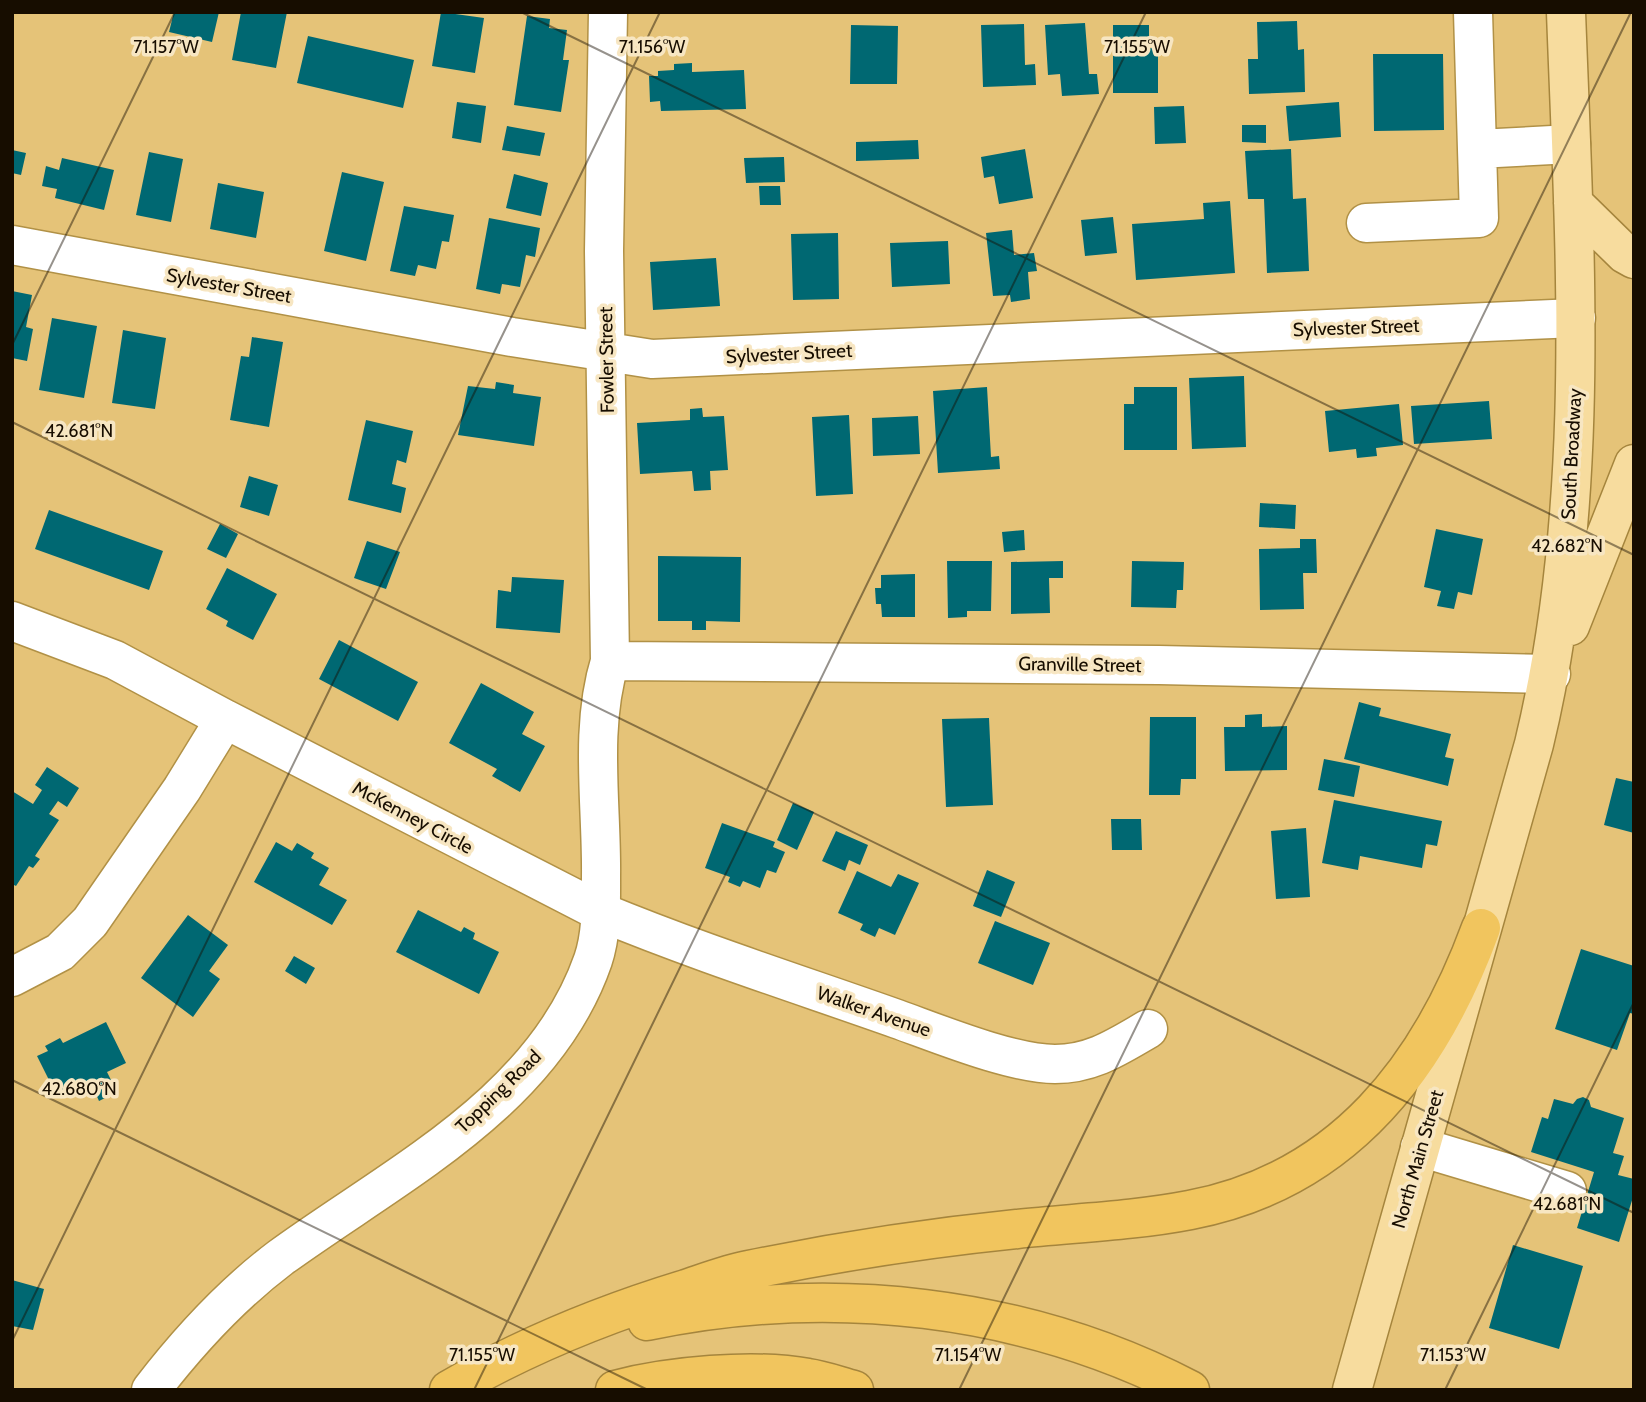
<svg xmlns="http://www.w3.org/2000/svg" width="1646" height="1402" viewBox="0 0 1646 1402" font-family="Cabin,sans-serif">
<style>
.building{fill:#006872}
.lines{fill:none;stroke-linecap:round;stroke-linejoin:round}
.minor-casing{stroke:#b19146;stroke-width:41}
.major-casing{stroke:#a5853d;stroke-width:41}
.highway-casing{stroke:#a5853d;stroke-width:41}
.minor{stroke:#fff;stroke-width:38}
.major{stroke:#f7dc9e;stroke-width:38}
.highway{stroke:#f1c55e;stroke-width:38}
.ticks{fill:none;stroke:#170d00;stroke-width:2;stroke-opacity:0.45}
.labels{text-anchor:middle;stroke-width:7;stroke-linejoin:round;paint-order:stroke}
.street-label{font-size:19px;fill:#170d00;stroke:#f7e6c2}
.ticks-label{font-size:18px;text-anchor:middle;fill:#170d00;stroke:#f7e6c2;stroke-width:7;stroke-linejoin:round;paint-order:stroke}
</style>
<rect width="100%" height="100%" fill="#e5c378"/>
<path class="building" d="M 174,12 L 219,12 L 212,42 L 169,32 Z
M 241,12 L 287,12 L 276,68 L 232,60 Z
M 441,12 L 484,18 L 475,73 L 432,66 Z
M 527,16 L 550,19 L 549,28 L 567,30 L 563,60 L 569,60 L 561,112 L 514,105 Z
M 1297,21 L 1298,50 L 1304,49 L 1305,92 L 1249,94 L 1248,59 L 1258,59 L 1257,22 Z
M 1085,23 L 1089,74 L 1097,74 L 1099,94 L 1062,96 L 1060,74 L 1048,75 L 1045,25 Z
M 1024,24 L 1025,65 L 1035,64 L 1036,85 L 983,87 L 981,25 Z
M 851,25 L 898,26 L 897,84 L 850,84 Z
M 1113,25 L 1149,25 L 1149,48 L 1158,48 L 1158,93 L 1113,93 Z
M 308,36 L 414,60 L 403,108 L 297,83 Z
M 1373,54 L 1443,54 L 1444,130 L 1374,131 Z
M 692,63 L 692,72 L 744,70 L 746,109 L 661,111 L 660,101 L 650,102 L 649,76 L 658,76 L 658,71 L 674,70 L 674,64 Z
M 457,102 L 486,106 L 481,143 L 452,138 Z
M 1339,102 L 1341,137 L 1289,141 L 1286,106 Z
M 1184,106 L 1186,143 L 1155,144 L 1154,107 Z
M 1242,125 L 1266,125 L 1266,143 L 1242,142 Z
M 507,126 L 545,133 L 540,156 L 502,150 Z
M 918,140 L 919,159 L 856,161 L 856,142 Z
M 1025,149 L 1033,198 L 999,204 L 994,176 L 984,178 L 981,157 Z
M 1291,149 L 1293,199 L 1306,198 L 1309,271 L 1267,273 L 1264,199 L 1248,199 L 1245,151 Z
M 12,150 L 26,153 L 21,175 L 12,173 Z
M 149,152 L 183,159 L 171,222 L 136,215 Z
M 784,157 L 785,182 L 746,183 L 744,158 Z
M 62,158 L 114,170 L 104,210 L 55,198 L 57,189 L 42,186 L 46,166 L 59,170 Z
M 342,172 L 384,182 L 366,261 L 324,251 Z
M 514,174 L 548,183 L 541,216 L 506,208 Z
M 218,183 L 264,192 L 256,238 L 210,229 Z
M 759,186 L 780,186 L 781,205 L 760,205 Z
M 1230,201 L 1235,273 L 1136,280 L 1132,224 L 1204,219 L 1203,203 Z
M 404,206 L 454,215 L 449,242 L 442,241 L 436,269 L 418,265 L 415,276 L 390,271 Z
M 1113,217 L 1117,253 L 1085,256 L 1081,220 Z
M 489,218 L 540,228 L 535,257 L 526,255 L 520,287 L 502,284 L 500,294 L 476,289 Z
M 1012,230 L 1014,255 L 1034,253 L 1037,271 L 1028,272 L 1030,299 L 1011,302 L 1010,295 L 993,296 L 986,233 Z
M 838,233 L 839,299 L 793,300 L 791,234 Z
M 948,241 L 950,284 L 892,287 L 890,243 Z
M 716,258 L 720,306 L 653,310 L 650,262 Z
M 12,291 L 32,295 L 26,327 L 33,329 L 27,361 L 12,358 Z
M 52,318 L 97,326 L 84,398 L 39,390 Z
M 123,330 L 166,338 L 155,409 L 112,403 Z
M 252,337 L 283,342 L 269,427 L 230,420 L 241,356 L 249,357 Z
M 1244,376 L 1246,447 L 1192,449 L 1189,378 Z
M 496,382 L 514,385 L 513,393 L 541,397 L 534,446 L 458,435 L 468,386 L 495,389 Z
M 987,387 L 991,457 L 999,456 L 1000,469 L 938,473 L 933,391 Z
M 1134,387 L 1177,387 L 1177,450 L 1124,450 L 1124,404 L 1134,404 Z
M 1489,401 L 1492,439 L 1414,444 L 1411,406 Z
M 1399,404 L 1403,445 L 1376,448 L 1377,456 L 1357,458 L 1356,449 L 1329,452 L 1325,411 Z
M 702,408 L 703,417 L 724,416 L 728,470 L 710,471 L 711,490 L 694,491 L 692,471 L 640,474 L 637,423 L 690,420 L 690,409 Z
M 849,415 L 853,494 L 816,496 L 812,417 Z
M 918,416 L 920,454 L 873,456 L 872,418 Z
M 366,420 L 413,431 L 406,463 L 397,460 L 392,484 L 406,488 L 401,513 L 348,500 Z
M 249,476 L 278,485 L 269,516 L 240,507 Z
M 1260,503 L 1296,505 L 1295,529 L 1259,527 Z
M 49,510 L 163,551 L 149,590 L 35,549 Z
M 220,524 L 238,534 L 226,558 L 207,549 Z
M 1436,529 L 1483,539 L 1472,595 L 1458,592 L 1454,609 L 1437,606 L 1441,591 L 1424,587 Z
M 1024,530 L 1025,550 L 1004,552 L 1002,532 Z
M 1300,539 L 1316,539 L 1317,573 L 1303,573 L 1304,609 L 1260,610 L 1259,549 L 1300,548 Z
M 367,541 L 400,552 L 386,589 L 354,578 Z
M 658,556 L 741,557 L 740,622 L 706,621 L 706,630 L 692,630 L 692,621 L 658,621 Z
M 947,561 L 992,561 L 991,611 L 967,611 L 967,617 L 948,618 Z
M 1063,561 L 1063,578 L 1049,578 L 1050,613 L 1011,614 L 1011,562 Z
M 1132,561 L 1184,562 L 1183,590 L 1177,590 L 1176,608 L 1131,607 Z
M 227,568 L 277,594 L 253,640 L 226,626 L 228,621 L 206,609 Z
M 915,574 L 915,617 L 882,617 L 881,604 L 876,604 L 875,588 L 881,588 L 881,575 Z
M 512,577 L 564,580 L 560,633 L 496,628 L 498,590 L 511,592 Z
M 339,640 L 418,682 L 398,721 L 319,679 Z
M 481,683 L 534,712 L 522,734 L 545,746 L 520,792 L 492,776 L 497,769 L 449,743 Z
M 1359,702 L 1381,708 L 1379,716 L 1451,734 L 1445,757 L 1454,759 L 1448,786 L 1344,759 Z
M 1262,714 L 1262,727 L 1287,726 L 1287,770 L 1225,771 L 1224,727 L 1245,727 L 1245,715 Z
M 1150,717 L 1196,717 L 1196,779 L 1181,779 L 1180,795 L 1149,795 Z
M 989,718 L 993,805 L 946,807 L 942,719 Z
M 1324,759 L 1360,766 L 1354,797 L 1318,790 Z
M 47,767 L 79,788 L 67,807 L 58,801 L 49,814 L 59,820 L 35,856 L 40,859 L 33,868 L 29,866 L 16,886 L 12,884 L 12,791 L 33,804 L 42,790 L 35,785 Z
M 1616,778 L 1634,782 L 1634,833 L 1604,825 Z
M 1334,800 L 1442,821 L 1437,846 L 1426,844 L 1422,868 L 1360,856 L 1358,870 L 1322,863 Z
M 793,803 L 814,812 L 797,850 L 777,840 Z
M 1111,819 L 1141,819 L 1142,850 L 1112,850 Z
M 722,823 L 775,842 L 773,847 L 785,852 L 776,873 L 767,870 L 760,888 L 743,881 L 740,887 L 728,882 L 730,877 L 705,868 Z
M 1306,828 L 1310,897 L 1276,899 L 1271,831 Z
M 836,831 L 868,845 L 860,865 L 849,860 L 845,871 L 822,861 Z
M 276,842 L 292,851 L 297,843 L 314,853 L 311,858 L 329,868 L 319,885 L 347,900 L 332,925 L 254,882 Z
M 987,870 L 1015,882 L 1001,917 L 973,906 Z
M 857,871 L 891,887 L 898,874 L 919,883 L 895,935 L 879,928 L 875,937 L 860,930 L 863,924 L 838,913 Z
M 418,910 L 461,932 L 464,927 L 475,933 L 473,939 L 499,952 L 479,994 L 396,952 Z
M 188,915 L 228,945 L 209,971 L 220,979 L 193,1017 L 141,978 Z
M 995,921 L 1050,943 L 1033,985 L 978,963 Z
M 1581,949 L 1634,966 L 1634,1014 L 1630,1013 L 1617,1050 L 1555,1029 Z
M 294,956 L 315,968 L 306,984 L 285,971 Z
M 106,1022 L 126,1063 L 107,1072 L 117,1092 L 99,1101 L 90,1081 L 58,1098 L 37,1056 L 48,1051 L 45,1046 L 60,1038 L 63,1043 Z
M 1583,1097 L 1589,1100 L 1591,1107 L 1624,1118 L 1613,1153 L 1624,1156 L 1618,1175 L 1634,1179 L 1634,1194 L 1619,1242 L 1577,1228 L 1594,1172 L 1531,1152 L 1542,1117 L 1548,1119 L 1554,1099 L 1573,1104 L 1577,1099 Z
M 1513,1245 L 1583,1266 L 1559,1349 L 1489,1328 Z
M 12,1280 L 44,1289 L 33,1330 L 12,1326 Z"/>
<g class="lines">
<defs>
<path id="minor" d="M 1478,149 L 1571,144
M 1366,223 L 1479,218 L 1473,12
M 12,245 L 512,337 L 652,359 L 1576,318
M 12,621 L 115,660 L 225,719 L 182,789 L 90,922 L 60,952 L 12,977
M 610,661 L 1159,665 L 1551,674
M 225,719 L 601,912 C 698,952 798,984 897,1019 C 939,1034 1012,1064 1055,1064 C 1092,1064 1117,1047 1148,1029
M 1420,1147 L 1567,1191
M 151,1390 C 188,1342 231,1295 280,1258 C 394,1175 544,1102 593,960 C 602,933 601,904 601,876 C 602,805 589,729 610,661 L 604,251 L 608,12"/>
<path id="major" d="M 1573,203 L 1625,254 L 1634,259
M 1570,626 L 1634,464
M 1352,1390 L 1534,744 C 1592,504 1575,256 1566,12"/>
<path id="highway" d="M 647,1321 C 830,1283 1024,1304 1190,1390
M 449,1390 C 523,1347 604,1314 686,1289 C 707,1282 728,1274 749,1270 C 837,1252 928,1238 1017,1229 C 1074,1223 1133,1221 1190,1210 C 1343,1181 1430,1067 1481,928
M 615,1390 C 668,1376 753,1368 808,1378 C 823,1380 839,1386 854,1390"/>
</defs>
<use href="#minor" class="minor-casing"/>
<use href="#major" class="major-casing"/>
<use href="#highway" class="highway-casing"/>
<use href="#minor" class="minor"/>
<use href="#major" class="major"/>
<use href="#highway" class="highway"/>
</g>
<path class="ticks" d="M 521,12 L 1634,555M 12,345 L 175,12M 12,422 L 1634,1213M 12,1080 L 648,1390M 12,1341 L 660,12M 474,1390 L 1146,12M 959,1390 L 1631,12M 1445,1390 L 1634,1002"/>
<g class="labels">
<g class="street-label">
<text transform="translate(229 285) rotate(10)" y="7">Sylvester Street</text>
<text transform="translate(1356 327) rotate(-2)" y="7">Sylvester Street</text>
<text transform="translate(789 353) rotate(-3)" y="7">Sylvester Street</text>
<text transform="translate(606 360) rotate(-91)" y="7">Fowler Street</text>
<text transform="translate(1571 454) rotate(-87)" y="7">South Broadway</text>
<text transform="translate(1080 664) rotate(1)" y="7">Granville Street</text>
<text transform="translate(413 817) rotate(28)" y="7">McKenney Circle</text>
<text transform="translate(874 1011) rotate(19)" y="7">Walker Avenue</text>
<text transform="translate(498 1091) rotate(-44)" y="7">Topping Road</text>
<text transform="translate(1417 1159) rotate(-74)" y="7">North Main Street</text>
</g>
</g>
<g class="ticks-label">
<text x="166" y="53">71.157°W</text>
<text x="652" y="53">71.156°W</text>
<text x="1137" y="53">71.155°W</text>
<text x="79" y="437">42.681°N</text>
<text x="1567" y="552">42.682°N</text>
<text x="79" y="1095">42.680°N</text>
<text x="1567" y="1210">42.681°N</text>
<text x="482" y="1361">71.155°W</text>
<text x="968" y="1361">71.154°W</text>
<text x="1453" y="1361">71.153°W</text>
</g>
<rect width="1646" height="1402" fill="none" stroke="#170d00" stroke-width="28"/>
</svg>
